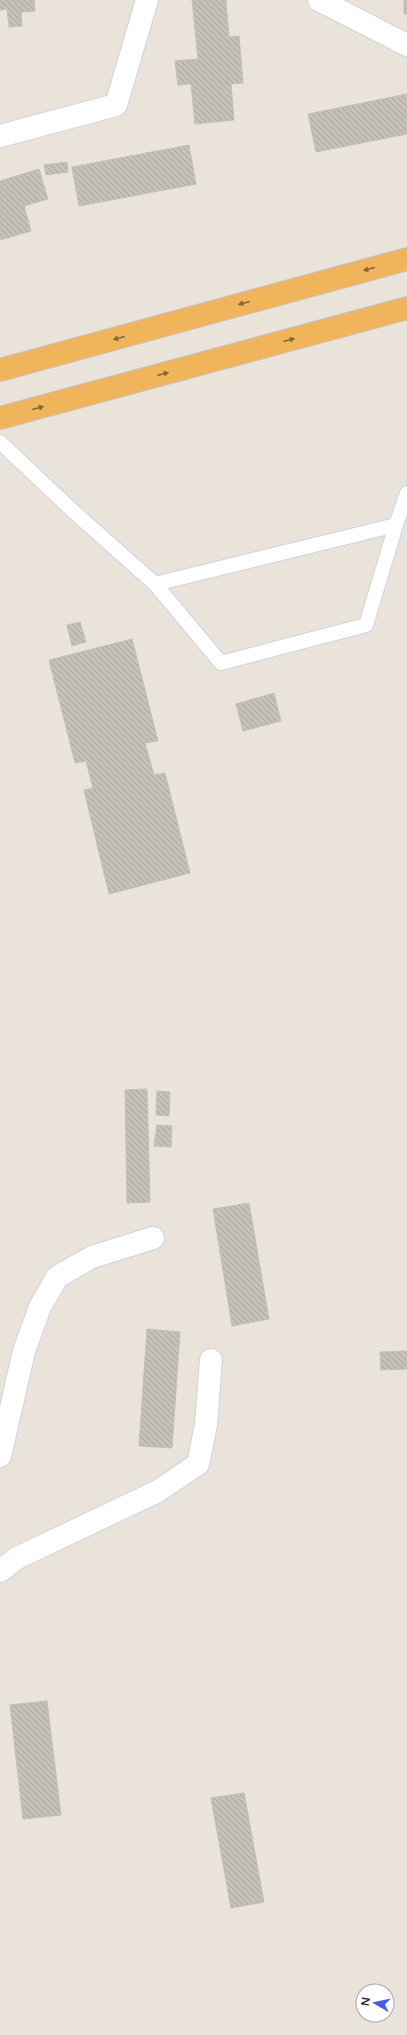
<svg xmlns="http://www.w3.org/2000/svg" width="407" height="2035" viewBox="0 0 407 2035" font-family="'Varela Round',sans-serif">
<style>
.building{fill:url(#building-back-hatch);stroke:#c4bfb3}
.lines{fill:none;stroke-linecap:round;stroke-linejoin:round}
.service-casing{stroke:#cfd2e0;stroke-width:16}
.minor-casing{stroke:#cfd2e0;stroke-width:24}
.trunk-casing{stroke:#c3c3c3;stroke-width:24}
.service{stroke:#fff;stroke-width:14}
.minor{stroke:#fff;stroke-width:22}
.trunk{stroke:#f0b45a;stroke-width:22}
.oneway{fill:#81663e}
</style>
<defs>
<pattern id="building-back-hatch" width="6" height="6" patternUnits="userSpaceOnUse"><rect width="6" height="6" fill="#c5c0b9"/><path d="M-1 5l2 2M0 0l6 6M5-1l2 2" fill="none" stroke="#a9a59f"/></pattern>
</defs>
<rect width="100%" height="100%" fill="#eae3d9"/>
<path class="building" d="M 0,0 L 34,0 L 35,11 L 21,12 L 22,26 L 9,27 L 7,9 L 0,10 Z
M 192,0 L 226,0 L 229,37 L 239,36 L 243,83 L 231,84 L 234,120 L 195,124 L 191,84 L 178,85 L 175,61 L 198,59 Z
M 404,0 L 407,0 L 407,14 L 404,14 Z
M 407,94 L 407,134 L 316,152 L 308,114 Z
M 189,145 L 196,184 L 79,206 L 72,167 Z
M 67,162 L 68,172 L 46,175 L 44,165 Z
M 39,169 L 48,199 L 24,206 L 31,231 L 0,240 L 0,181 Z
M 80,622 L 86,642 L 72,646 L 67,625 Z
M 132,639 L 158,741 L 145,743 L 154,775 L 165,773 L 190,873 L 109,894 L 84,790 L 93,788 L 86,761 L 75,763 L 49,660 Z
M 274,693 L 281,721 L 243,731 L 236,704 Z
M 147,1089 L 150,1202 L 127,1203 L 125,1090 Z
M 157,1091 L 170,1092 L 169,1116 L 156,1115 Z
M 157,1125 L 172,1126 L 171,1147 L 154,1146 Z
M 249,1203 L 269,1319 L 232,1326 L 213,1209 Z
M 147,1329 L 180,1332 L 172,1448 L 139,1446 Z
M 407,1351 L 407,1369 L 381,1370 L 380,1352 Z
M 47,1701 L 61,1815 L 23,1819 L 10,1705 Z
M 244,1793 L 264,1902 L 231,1908 L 211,1798 Z"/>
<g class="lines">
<defs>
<path id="service" d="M 0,442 L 74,512 L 155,584 L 396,525 L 407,493
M 155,584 L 221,663 L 366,625 L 396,525"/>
<path id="minor" d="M 319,0 L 407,45
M 0,136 L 116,105 L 147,0
M 0,1456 L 24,1351 L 40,1307 L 57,1277 L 92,1257 L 153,1238
M 0,1571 L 17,1558 L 158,1491 L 198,1464 L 206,1425 L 211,1360"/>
<path id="trunk" d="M 0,370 L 407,259
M 0,418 L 407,308"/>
</defs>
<use href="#service" class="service-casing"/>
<use href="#minor" class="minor-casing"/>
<use href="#trunk" class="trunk-casing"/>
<use href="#service" class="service"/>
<use href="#minor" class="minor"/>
<use href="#trunk" class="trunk"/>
</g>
<defs><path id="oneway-solid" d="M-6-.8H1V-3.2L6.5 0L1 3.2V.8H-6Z"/></defs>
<g class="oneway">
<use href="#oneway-solid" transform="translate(369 269) rotate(165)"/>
<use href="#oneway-solid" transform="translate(244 303) rotate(165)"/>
<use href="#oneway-solid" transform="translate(119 338) rotate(165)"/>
<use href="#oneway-solid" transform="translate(289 340) rotate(-15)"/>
<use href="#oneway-solid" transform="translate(163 374) rotate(-15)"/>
<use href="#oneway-solid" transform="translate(38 408) rotate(-15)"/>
</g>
<g transform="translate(375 2003) rotate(279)"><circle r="19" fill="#ffffff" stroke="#a9a9a9"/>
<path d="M0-3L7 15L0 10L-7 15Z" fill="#3f5ef1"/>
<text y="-6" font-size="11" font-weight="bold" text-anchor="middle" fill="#272727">N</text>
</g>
</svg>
